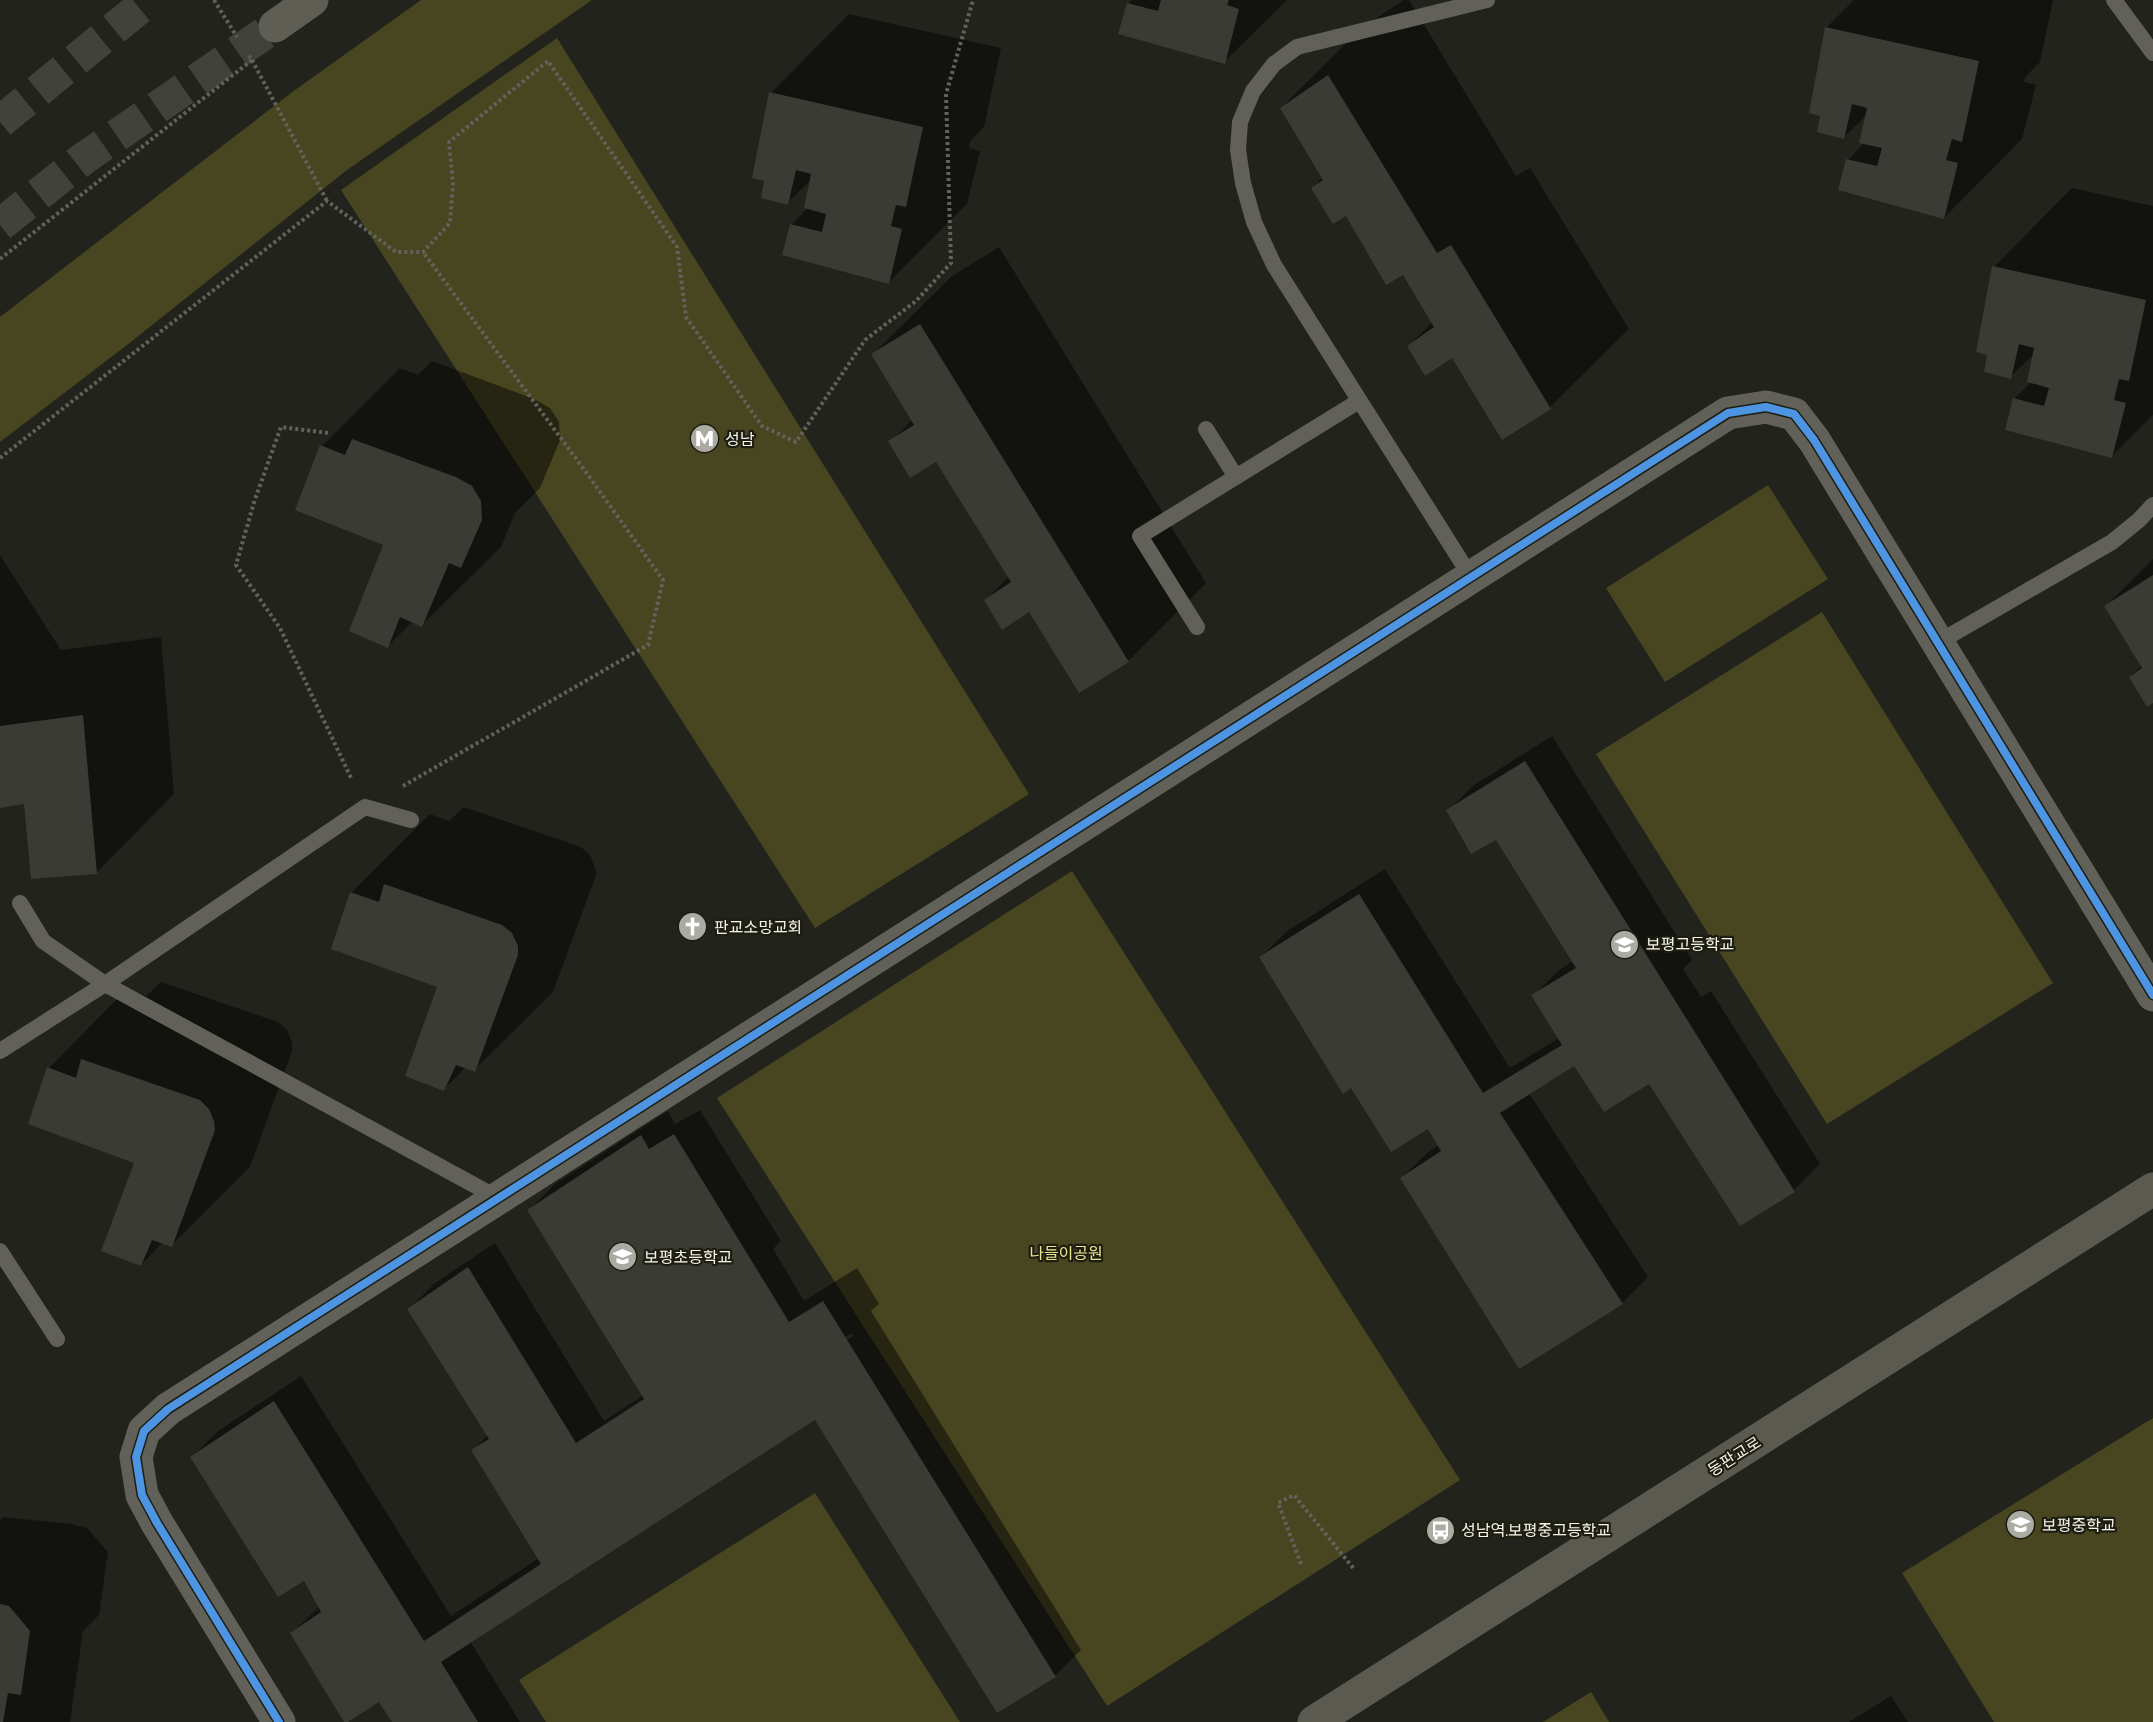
<svg xmlns="http://www.w3.org/2000/svg" width="2153" height="1722" viewBox="0 0 2153 1722" font-family="'PT Sans Narrow','Noto Sans KR',sans-serif">
<style>
.green{fill:#474620}
.shadow{fill:#0007;fill-rule:evenodd}
.building{fill:#3b3b35}
.lines{fill:none;stroke-linecap:round;stroke-linejoin:round}
.highway-tunnel{stroke:#42423c;stroke-width:33;stroke-dasharray:33 16;stroke-linecap:butt}
.path{stroke:#62625c;stroke-width:4;stroke-dasharray:3 3;stroke-linecap:butt}
.lane{stroke:#616159;stroke-width:16}
.street{stroke:#616159;stroke-width:33}
.secondary{stroke:#5a5a51;stroke-width:33}
.highway{stroke:#5e5e54;stroke-width:33}
.cycleway-casing{stroke:#1d1d11;stroke-width:11}
.cycleway{stroke:#4d94e3;stroke-width:8}
.labels{text-anchor:middle;stroke-width:4.5;stroke-linejoin:round;paint-order:stroke}
.poi-label{font-size:16px;fill:#f4f4ec;stroke:#1d1d11;text-anchor:start}
.park-label{font-size:16px;fill:#e9e692;stroke:#1d1d11}
.street-label{font-size:16px;fill:#f4f4ec;stroke:#1d1d11}
</style>
<rect width="100%" height="100%" fill="#23231d"/>
<path class="green" d="M 421,0 L 592,0 L 347,170 L 127,345 L 0,442 L 0,317 L 295,90 Z
M 557,38 L 1029,794 L 815,928 L 341,190 Z
M 1768,485 L 1828,579 L 1665,682 L 1606,588 Z
M 1822,612 L 2053,983 L 1827,1124 L 1596,754 Z
M 1072,871 L 1460,1480 L 1107,1706 L 717,1098 Z
M 2153,1418 L 2153,1722 L 1994,1722 L 1902,1573 Z
M 815,1493 L 960,1722 L 546,1722 L 519,1680 Z
M 1591,1692 L 1609,1722 L 1543,1722 Z"/>
<path class="shadow" d="M 1132,0 L 1287,0 L 1224,62 L 1128,4 Z
M 1404,0 L 1409,0 L 1516,176 L 1530,168 L 1629,329 L 1550,407 L 1502,437 L 1453,356 L 1408,346 L 1433,322 L 1403,273 L 1346,214 L 1313,188 L 1323,177 L 1281,108 L 1360,29 Z
M 1854,0 L 2053,0 L 2040,62 L 2025,77 L 2024,82 L 2036,85 L 2022,139 L 1944,218 L 1848,160 L 1864,143 L 1868,114 L 1843,138 L 1822,115 L 1810,112 L 1827,27 Z
M 849,14 L 1001,48 L 984,127 L 970,141 L 969,148 L 980,151 L 967,204 L 888,283 L 791,225 L 808,208 L 812,179 L 787,203 L 766,180 L 771,93 Z
M 2072,188 L 2153,206 L 2153,415 L 2111,457 L 2014,399 L 2031,382 L 2035,353 L 2010,377 L 1989,354 L 1994,267 Z
M 999,247 L 1206,583 L 1128,661 L 1030,610 L 986,600 L 1009,576 L 937,460 L 890,442 L 912,420 L 873,354 L 952,276 Z
M 432,361 L 534,399 L 550,408 L 559,422 L 560,440 L 540,488 L 515,513 L 501,547 L 422,625 L 413,621 L 388,646 L 385,544 L 322,446 L 400,368 L 418,375 Z
M 0,555 L 61,650 L 161,637 L 174,794 L 96,873 L 25,802 L 0,806 Z
M 2153,559 L 2153,701 L 2130,677 L 2142,665 L 2106,606 Z
M 1552,736 L 1692,960 L 1683,969 L 1701,997 L 1711,991 L 1820,1164 L 1794,1190 L 1740,1224 L 1650,1082 L 1575,1064 L 1529,1093 L 1648,1277 L 1622,1303 L 1402,1178 L 1428,1152 L 1439,1145 L 1428,1127 L 1352,1086 L 1261,957 L 1287,931 L 1385,869 L 1510,1068 L 1559,1038 L 1533,996 L 1559,970 L 1573,961 L 1496,838 L 1448,811 L 1474,785 Z
M 464,807 L 581,847 L 590,855 L 595,867 L 596,875 L 553,992 L 474,1070 L 466,1067 L 444,1089 L 439,986 L 351,893 L 430,814 L 449,821 Z
M 161,982 L 278,1022 L 287,1030 L 292,1042 L 292,1051 L 250,1167 L 172,1245 L 163,1242 L 141,1265 L 136,1162 L 49,1068 L 127,989 L 146,996 Z
M 700,1110 L 781,1241 L 773,1249 L 804,1301 L 857,1268 L 879,1304 L 871,1311 L 1081,1650 L 1055,1676 L 815,1418 L 470,1641 L 520,1722 L 394,1722 L 380,1700 L 292,1633 L 320,1606 L 304,1579 L 192,1457 L 218,1431 L 301,1376 L 451,1616 L 539,1558 L 473,1450 L 488,1435 L 409,1309 L 435,1283 L 495,1243 L 604,1421 L 644,1395 L 529,1210 L 555,1184 L 668,1111 L 675,1124 ZM 852,1333 L 853,1336 L 817,1359 L 817,1355 Z
M 3,1517 L 71,1524 L 87,1528 L 108,1552 L 99,1615 L 83,1631 L 70,1722 L 0,1722 L 0,1520 Z
M 1891,1696 L 1908,1722 L 1849,1722 Z"/>
<path class="building" d="M 1161,0 L 1229,0 L 1227,5 L 1239,9 L 1225,64 L 1118,34 L 1127,3 L 1158,11 Z
M 1825,27 L 1979,61 L 1962,142 L 1952,139 L 1946,160 L 1958,163 L 1944,219 L 1838,190 L 1846,159 L 1877,166 L 1882,148 L 1859,143 L 1867,108 L 1852,104 L 1844,139 L 1817,132 L 1820,116 L 1809,113 Z
M 1328,75 L 1437,253 L 1451,245 L 1551,409 L 1502,440 L 1452,358 L 1425,376 L 1407,346 L 1434,327 L 1403,275 L 1386,285 L 1346,216 L 1333,224 L 1311,188 L 1323,180 L 1280,108 Z
M 769,92 L 923,127 L 906,207 L 896,205 L 891,226 L 902,229 L 889,284 L 782,255 L 790,224 L 822,232 L 826,214 L 804,208 L 811,174 L 796,170 L 788,205 L 761,198 L 764,181 L 752,178 Z
M 1992,266 L 2146,300 L 2129,381 L 2119,379 L 2114,400 L 2126,403 L 2112,458 L 2005,430 L 2013,398 L 2044,406 L 2049,388 L 2027,382 L 2034,348 L 2019,344 L 2011,379 L 1984,372 L 1987,355 L 1976,352 Z
M 920,324 L 1129,662 L 1079,693 L 1029,612 L 1002,630 L 984,600 L 1011,582 L 936,462 L 910,478 L 888,441 L 914,425 L 871,354 Z
M 352,439 L 456,477 L 472,486 L 481,501 L 482,520 L 461,568 L 449,563 L 422,627 L 400,617 L 388,648 L 349,631 L 383,545 L 295,510 L 320,445 L 345,455 Z
M 2153,575 L 2153,703 L 2147,707 L 2129,677 L 2142,668 L 2104,606 Z
M 83,715 L 97,874 L 31,879 L 24,804 L 0,808 L 0,726 Z
M 1525,761 L 1795,1192 L 1740,1226 L 1649,1084 L 1604,1112 L 1574,1066 L 1500,1113 L 1623,1304 L 1519,1369 L 1400,1178 L 1441,1151 L 1428,1129 L 1391,1152 L 1351,1088 L 1343,1094 L 1259,957 L 1359,894 L 1483,1093 L 1562,1045 L 1531,995 L 1576,968 L 1496,840 L 1471,854 L 1446,810 Z
M 384,884 L 502,925 L 512,933 L 518,946 L 518,955 L 475,1072 L 456,1065 L 444,1091 L 405,1076 L 437,987 L 331,949 L 350,892 L 379,902 Z
M 81,1059 L 200,1100 L 209,1109 L 214,1121 L 215,1130 L 172,1247 L 152,1240 L 141,1266 L 101,1251 L 134,1163 L 28,1124 L 47,1067 L 76,1078 Z
M 674,1134 L 789,1322 L 823,1301 L 1056,1677 L 997,1713 L 815,1420 L 441,1662 L 478,1722 L 392,1722 L 379,1702 L 348,1722 L 344,1722 L 290,1633 L 321,1612 L 304,1581 L 278,1597 L 190,1457 L 274,1401 L 424,1641 L 541,1564 L 471,1450 L 489,1439 L 407,1309 L 468,1267 L 576,1443 L 644,1399 L 527,1210 L 641,1135 L 649,1149 Z
M 0,1604 L 9,1606 L 30,1631 L 21,1695 L 8,1693 L 3,1722 L 0,1722 Z"/>
<g class="lines">
<path class="highway-tunnel" d="M 0,122 L 149,0
M 0,225 L 83,159 L 275,26"/>
<path class="path" d="M 214,0 L 237,37
M 252,60 L 327,201
M 0,259 L 252,60 L 249,56
M 328,433 L 281,427 L 255,499 L 236,565 L 280,628 L 352,780
M 0,458 L 327,201 L 396,252 L 423,252 L 450,223 L 453,185 L 449,142 L 548,61 L 677,247 L 686,317 L 762,426 L 796,442 L 865,340 L 916,301 L 951,263 L 946,94 L 973,0
M 403,786 L 648,645 L 663,580 L 583,468 L 423,252
M 1301,1564 L 1278,1503 L 1294,1495 L 1354,1569"/>
<path class="lane" d="M 2114,0 L 2153,53
M 1206,429 L 1236,477
M 1471,577 L 1274,265 L 1254,222 L 1243,183 L 1238,150 L 1240,122 L 1253,91 L 1274,64 L 1297,47 L 1487,0
M 1197,627 L 1140,536 L 1359,401
M 1937,643 L 2112,542 L 2139,520 L 2153,505
M 20,903 L 43,941 L 105,984 L 498,1198
M 0,1051 L 105,984 L 365,807 L 411,820
M 0,1251 L 57,1339"/>
<path class="street" d="M 279,1722 L 157,1523 L 142,1495 L 136,1457 L 144,1431 L 168,1409 L 1728,413 L 1766,407 L 1794,414 L 1814,440 L 2153,995"/>
<path class="secondary" d="M 1314,1722 L 2153,1189"/>
<path class="highway" d="M 275,26 L 312,0"/>
<defs>
<path id="cycleway" d="M 279,1722 L 157,1523 L 142,1495 L 136,1457 L 144,1431 L 168,1409 L 1728,413 L 1766,407 L 1794,414 L 1814,440 L 2153,995"/>
</defs>
<use href="#cycleway" class="cycleway-casing"/>
<use href="#cycleway" class="cycleway"/>
</g>
<defs>
<symbol id="metro-disc" viewBox="-11 -11 22 22"><circle r="9.5" fill="#ababa4" stroke="#1d1d11"/><path d="M-5.5 5V-5H-3L0 0L3-5H5.5V5H3V-.5L0 4L-3-.5V5Z" fill="#fff"/></symbol>
<symbol id="church-disc" viewBox="-11 -11 22 22"><circle r="9.5" fill="#ababa4" stroke="#1d1d11"/><path d="M-1.2-6h2.4v3.5h3.3v2.4h-3.3V6h-2.4V-.1h-3.3v-2.4h3.3Z" fill="#fff"/></symbol>
<symbol id="school-disc" viewBox="-11 -11 22 22"><circle r="9.5" fill="#ababa4" stroke="#1d1d11"/><path d="M0-5L7-2L0 1L-7-2ZM-4 1L0 2.5L4 1V4Q0 6-4 4Z" fill="#fff"/></symbol>
<symbol id="bus-disc" viewBox="-11 -11 22 22"><circle r="9.5" fill="#ababa4" stroke="#1d1d11"/><path d="M-5-6H5V4H4V6H2V4H-2V6H-4V4H-5ZM-3.5-4V0h7V-4ZM-3.5 1.2v1.5H-2V1.2ZM2 1.2v1.5H3.5V1.2Z" fill="#fff"/></symbol>
</defs>
<g fill-rule="evenodd">
<use href="#metro-disc" x="688" y="422" width="33" height="33"/>
<use href="#church-disc" x="676" y="910" width="33" height="33"/>
<use href="#school-disc" x="1608" y="928" width="33" height="33"/>
<use href="#school-disc" x="606" y="1240" width="33" height="33"/>
<use href="#school-disc" x="2004" y="1508" width="33" height="33"/>
<use href="#bus-disc" x="1424" y="1514" width="33" height="33"/>
</g>
<g class="labels">
<g class="poi-label">
<text x="725" y="445">성남</text>
<text x="714" y="933">판교소망교회</text>
<text x="1646" y="950">보평고등학교</text>
<text x="644" y="1263">보평초등학교</text>
<text x="2042" y="1531">보평중학교</text>
<text x="1461" y="1536">성남역.보평중고등학교</text>
</g>
<g class="park-label">
<text x="1066" y="1259">나들이공원</text>
</g>
<g class="street-label">
<text transform="translate(1734 1456) rotate(-32)" y="6">동판교로</text>
</g>
</g>
</svg>
